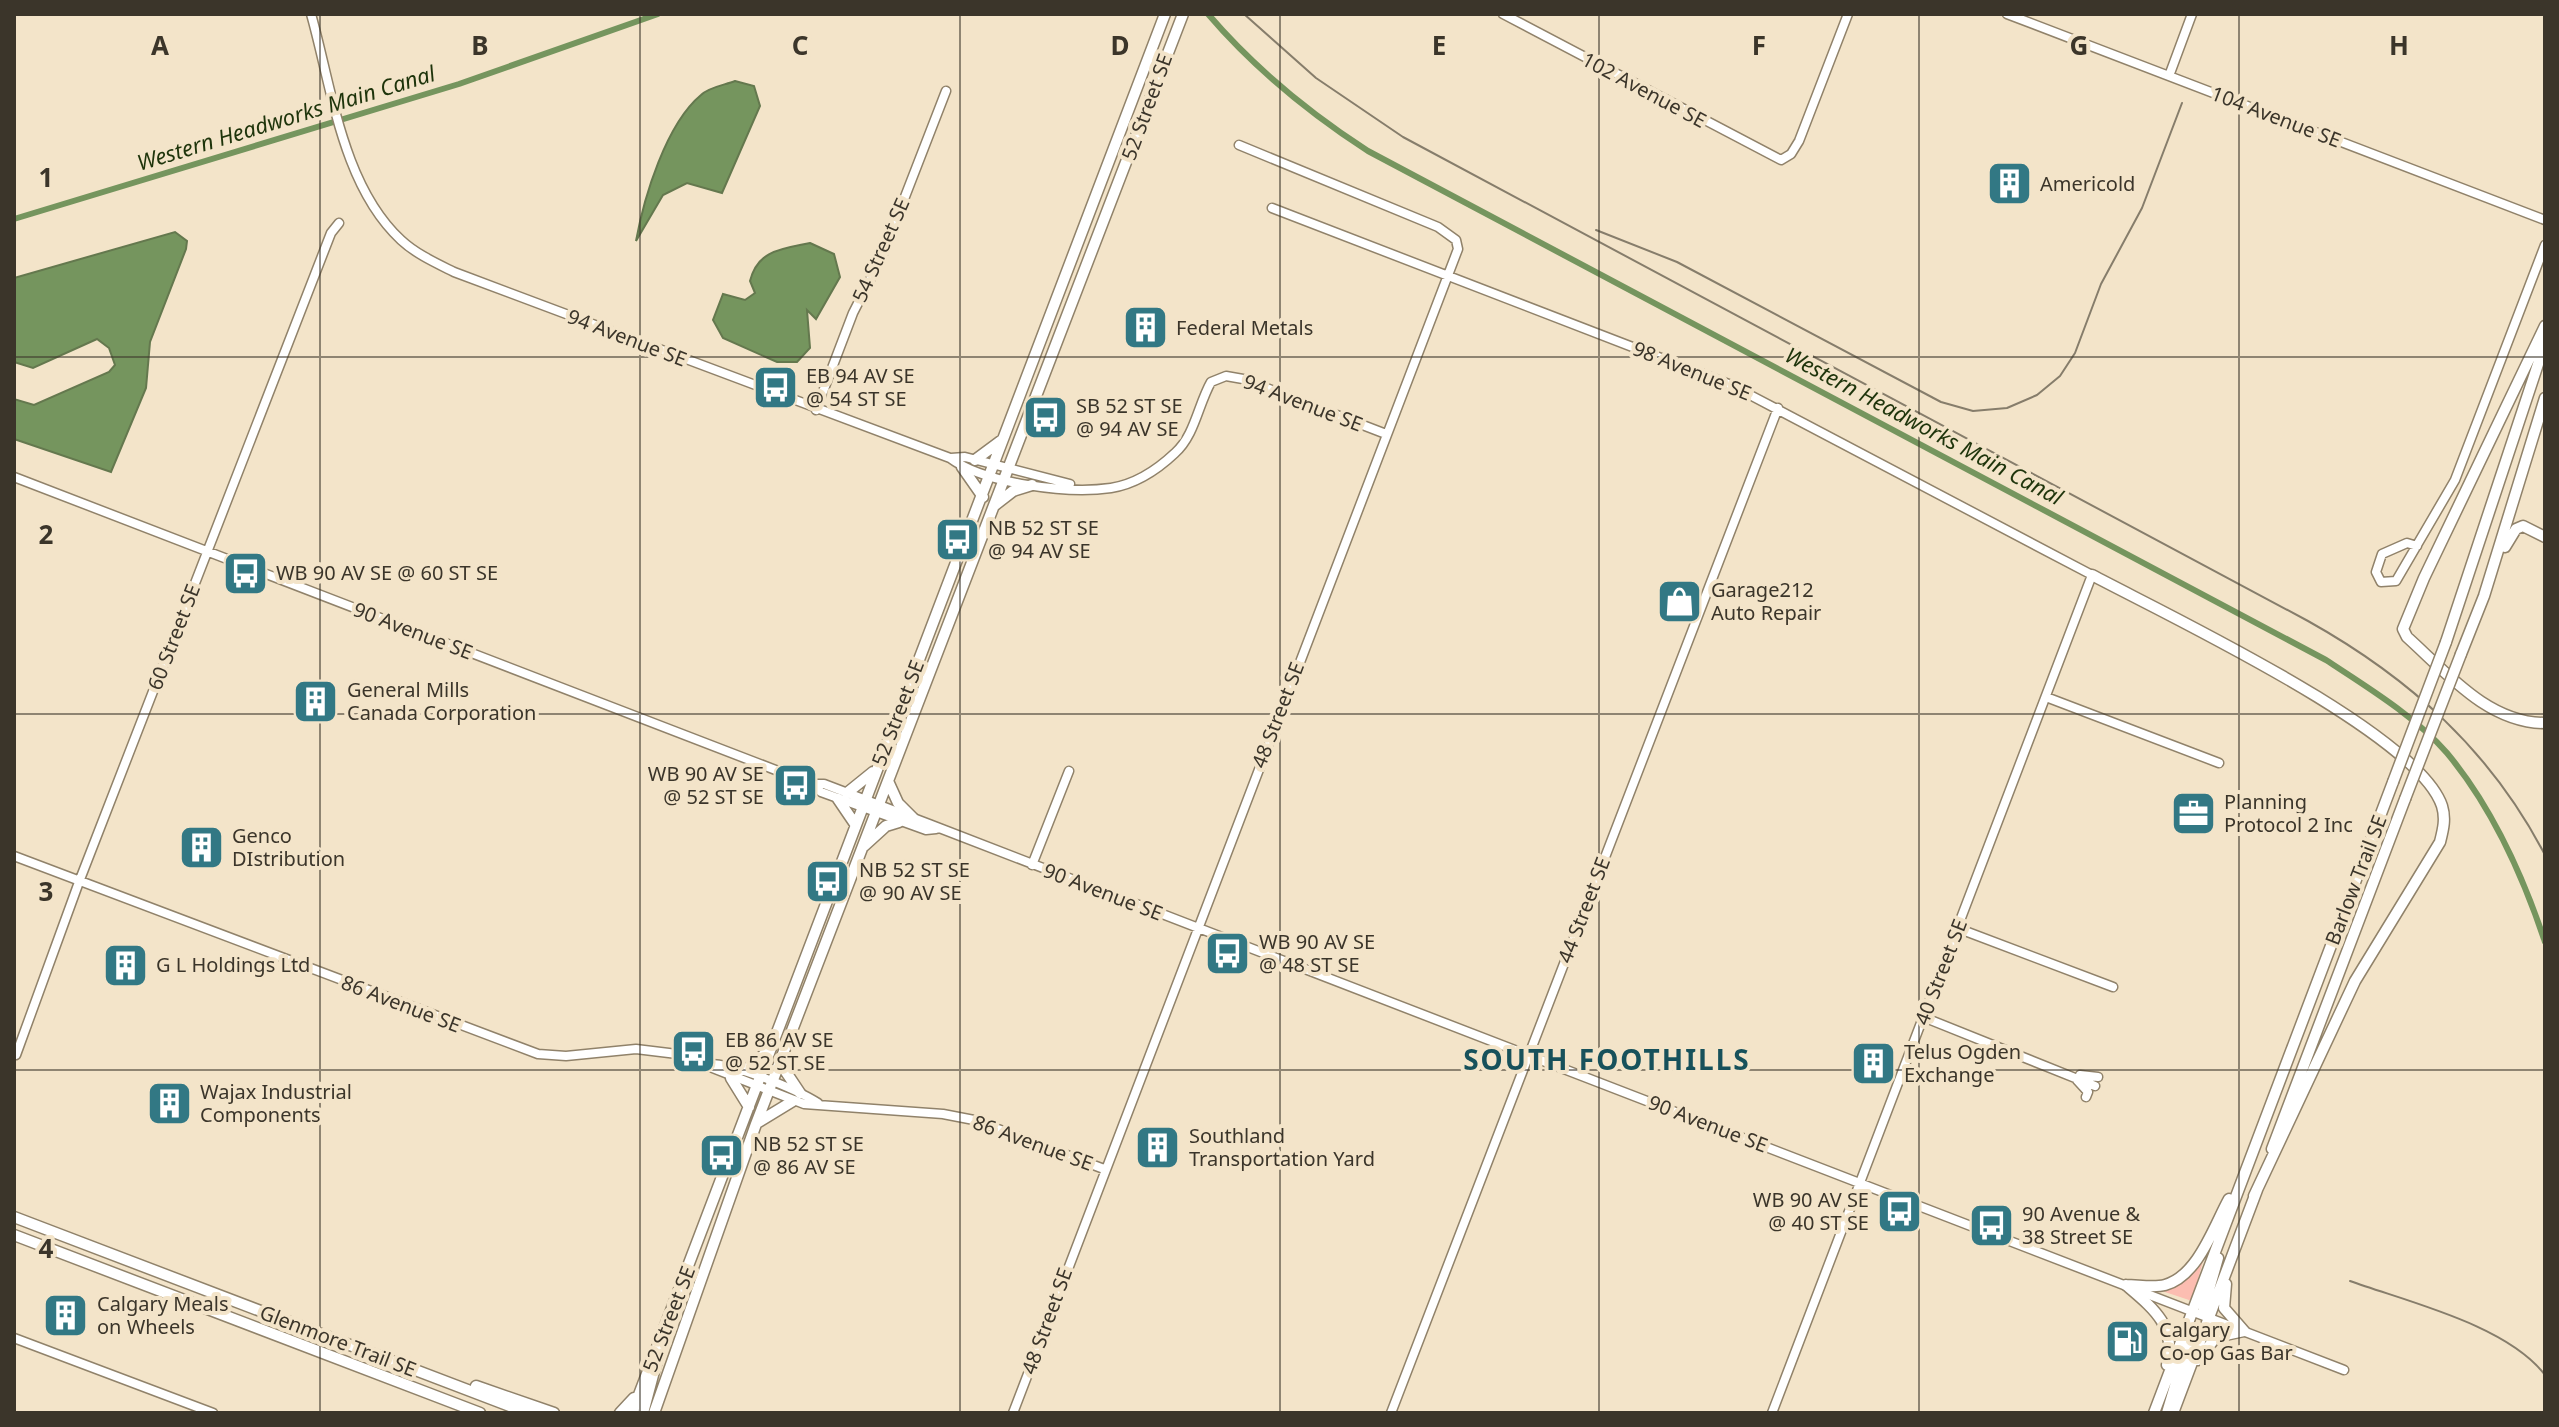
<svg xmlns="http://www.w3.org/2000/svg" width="2559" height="1427" viewBox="0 0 2559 1427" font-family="'Noto Sans',sans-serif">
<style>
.green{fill:#fcbdb1}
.water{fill:#75955e;stroke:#64784e;stroke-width:2}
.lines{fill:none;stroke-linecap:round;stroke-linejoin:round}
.canal{stroke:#75955e;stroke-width:6}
.minor-casing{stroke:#90826a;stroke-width:11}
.major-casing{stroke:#90826a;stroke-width:13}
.minor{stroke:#fff;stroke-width:8}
.major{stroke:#fff;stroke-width:10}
.rail{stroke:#867d6b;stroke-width:2}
.major-bridge-casing{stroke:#90826a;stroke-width:13;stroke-linecap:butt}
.major-bridge{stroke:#fff;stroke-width:10}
.grid{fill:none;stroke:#3b352a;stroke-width:2;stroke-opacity:0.55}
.labels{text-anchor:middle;stroke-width:8;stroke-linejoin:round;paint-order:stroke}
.street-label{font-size:20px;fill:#3b352a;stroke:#f3e4c9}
.poi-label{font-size:20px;fill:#3b352a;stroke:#f3e4c9;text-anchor:start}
.water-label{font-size:22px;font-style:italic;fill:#1e340b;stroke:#f3e4c9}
.district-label{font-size:28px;font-weight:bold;letter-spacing:2px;fill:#17515b;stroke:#f3e4c9}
.grid-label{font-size:26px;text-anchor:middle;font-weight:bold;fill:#3b352a;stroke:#f3e4c9;stroke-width:8;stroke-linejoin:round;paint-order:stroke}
</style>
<rect width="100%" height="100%" fill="#f3e4c9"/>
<path class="green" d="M 2206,1250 L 2192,1301 L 2162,1291 Z"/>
<path class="water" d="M 735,81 L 754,86 L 760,106 L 722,193 L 687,183 L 663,195 L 636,241 C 644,197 666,124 701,95 C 709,87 725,85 735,81 Z
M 175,232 L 187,241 L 186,249 L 150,342 L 146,388 L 111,472 L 14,439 L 14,399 L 34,405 L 109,372 L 115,365 L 109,348 L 97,339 L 33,368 L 14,362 L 14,278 Z
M 810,243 L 834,254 L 840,277 L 816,319 L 807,310 L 810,348 L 797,362 L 777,362 L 723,338 L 713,320 L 723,294 L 745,300 L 755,293 L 750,281 C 758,250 781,249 810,243 Z"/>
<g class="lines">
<path class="canal" d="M 1208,14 C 1255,69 1308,112 1368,151 L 2326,660 C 2367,687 2415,716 2447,753 C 2492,807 2523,876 2545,942
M 14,219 L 459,84 L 658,14"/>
<defs>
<path id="minor" d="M 311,14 C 332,88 342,185 401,240 C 416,254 436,263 454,272 L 950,458 C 985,484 1068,494 1111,488 C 1136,484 1157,470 1175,453 C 1195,435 1198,405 1211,382 L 1226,376 L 1243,379 L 1386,434
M 1503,14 L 1781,160 L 1791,154 L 1799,141 L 1848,14
M 2007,14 L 2545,220
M 2169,76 L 2192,14
M 1272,208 L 1731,385 L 2092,575 L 1772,1413
M 816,410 L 853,313 L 882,256 L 946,91
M 951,458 L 965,457 L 1070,484
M 14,477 L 812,784 L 821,792 L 926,830 L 936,829
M 2417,546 L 2407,543 L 2382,554 L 2376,572 L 2381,582 L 2396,581 L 2455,480 L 2545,245
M 2046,697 L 2219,763
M 812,784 L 824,784 L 929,824 L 2344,1370
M 14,856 L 538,1054 L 566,1056 L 636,1049 L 677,1054 L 804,1104 L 943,1114 L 974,1120 L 1104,1169
M 1032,865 L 1069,771
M 1957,928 L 2113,987
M 1923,1017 L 2095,1086
M 16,1055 L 79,882 L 331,233 L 339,223
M 708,1064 C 733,1063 796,1089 818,1103
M 2080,1075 L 2098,1077
M 2077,1080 L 2088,1092 L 2086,1097
M 14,1338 L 213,1413
M 1013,1413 L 1458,249 L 1456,240 L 1438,227 L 1239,145
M 1391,1413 L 1778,408"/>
<path id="major" d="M 2545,326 L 2424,578 L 2403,629 L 2407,637 C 2447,673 2488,723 2545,723
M 975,460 L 1002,440
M 962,467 L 983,497
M 995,505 L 1013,491 L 1032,485
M 2505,547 L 2516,529 L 2523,526 L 2545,537
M 2092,575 C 2165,614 2418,733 2442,806 C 2446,819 2443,830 2440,842 L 2355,981 L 2254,1196
M 2446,642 L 2545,343
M 2461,654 L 2484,596 L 2545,398
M 888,781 L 898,803 L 913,818
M 847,793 L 873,772
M 838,799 L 855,824
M 864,846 L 886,826 L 899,822
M 780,1063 L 800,1093
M 739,1071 L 750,1067 L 769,1050
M 731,1078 L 749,1107
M 757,1123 L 793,1101
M 2272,1149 L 2405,799
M 14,1217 L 528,1413
M 14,1235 L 480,1413
M 2226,1284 L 2224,1308 L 2244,1331
M 2126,1285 C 2138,1285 2154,1288 2165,1285 C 2198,1276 2214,1226 2229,1199
M 2126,1285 C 2153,1308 2177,1326 2167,1365
M 2209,1317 L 2204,1312 L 2204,1307 L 2218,1258
M 2198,1360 L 2216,1337 L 2244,1331
M 476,1386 L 554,1413
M 620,1413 L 634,1398
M 632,1413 L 1165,14
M 643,1413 L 657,1360
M 654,1413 L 756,1124 L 1183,14
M 2154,1413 L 2393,782
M 2167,1413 L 2190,1336
M 2173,1413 L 2257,1190"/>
</defs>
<use href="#minor" class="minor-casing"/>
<use href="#major" class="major-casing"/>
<use href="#minor" class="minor"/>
<use href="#major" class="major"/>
<path class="rail" d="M 1244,14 L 1316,78 L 1403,137 L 2308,621 C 2410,678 2491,751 2545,855
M 1596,230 L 1677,262 L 1941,402 L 1973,411 L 2007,408 L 2037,395 L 2060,376 L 2075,353 L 2101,284 L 2142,208 L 2182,103
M 2350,1281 C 2408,1302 2507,1325 2545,1375"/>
<defs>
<path id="major-bridge" d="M 2393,782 L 2446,642
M 2405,799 L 2461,654"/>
</defs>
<use href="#major-bridge" class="major-bridge-casing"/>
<use href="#major-bridge" class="major-bridge"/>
</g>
<path class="grid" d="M 320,14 L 320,1413M 640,14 L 640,1413M 960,14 L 960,1413M 1280,14 L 1280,1413M 1599,14 L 1599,1413M 1919,14 L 1919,1413M 2239,14 L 2239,1413M 14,357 L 2545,357M 14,714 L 2545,714M 14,1070 L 2545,1070"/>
<defs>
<symbol id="building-square" viewBox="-11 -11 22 22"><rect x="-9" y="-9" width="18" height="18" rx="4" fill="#327884" stroke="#f3e4c9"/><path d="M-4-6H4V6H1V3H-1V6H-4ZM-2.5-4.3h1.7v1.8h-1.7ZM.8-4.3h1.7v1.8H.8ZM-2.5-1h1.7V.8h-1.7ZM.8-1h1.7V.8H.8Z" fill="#fff"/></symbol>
<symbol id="bus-square" viewBox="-11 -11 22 22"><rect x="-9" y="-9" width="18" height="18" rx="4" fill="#327884" stroke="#f3e4c9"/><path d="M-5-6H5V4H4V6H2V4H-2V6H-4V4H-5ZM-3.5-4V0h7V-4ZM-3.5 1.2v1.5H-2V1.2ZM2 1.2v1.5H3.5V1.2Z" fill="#fff"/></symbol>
<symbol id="shop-square" viewBox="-11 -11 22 22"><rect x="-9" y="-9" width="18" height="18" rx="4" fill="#327884" stroke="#f3e4c9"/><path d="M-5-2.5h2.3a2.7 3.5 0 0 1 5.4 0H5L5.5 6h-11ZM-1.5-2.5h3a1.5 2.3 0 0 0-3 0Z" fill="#fff"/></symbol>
<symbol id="office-square" viewBox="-11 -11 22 22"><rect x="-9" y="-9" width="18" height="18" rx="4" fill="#327884" stroke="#f3e4c9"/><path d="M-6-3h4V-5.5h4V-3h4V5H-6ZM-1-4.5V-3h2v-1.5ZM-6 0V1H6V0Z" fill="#fff"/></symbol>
<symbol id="fuel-square" viewBox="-11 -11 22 22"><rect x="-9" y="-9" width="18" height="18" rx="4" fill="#327884" stroke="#f3e4c9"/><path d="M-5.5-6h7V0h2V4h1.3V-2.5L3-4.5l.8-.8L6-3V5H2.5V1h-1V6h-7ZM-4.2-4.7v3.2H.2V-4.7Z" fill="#fff"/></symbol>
</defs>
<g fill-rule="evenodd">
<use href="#building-square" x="1984" y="158" width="51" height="51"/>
<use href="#building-square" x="1120" y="302" width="51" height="51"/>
<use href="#bus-square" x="750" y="362" width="51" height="51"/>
<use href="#bus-square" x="1020" y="392" width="51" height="51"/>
<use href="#bus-square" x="932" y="514" width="51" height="51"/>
<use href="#bus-square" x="220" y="548" width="51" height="51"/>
<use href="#shop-square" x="1654" y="576" width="51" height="51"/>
<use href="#building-square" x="290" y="676" width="51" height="51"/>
<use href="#bus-square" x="770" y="760" width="51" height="51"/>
<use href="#office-square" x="2168" y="788" width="51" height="51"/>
<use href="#building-square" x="176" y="822" width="51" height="51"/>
<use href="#bus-square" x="802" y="856" width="51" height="51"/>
<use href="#bus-square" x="1202" y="928" width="51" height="51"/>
<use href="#building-square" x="100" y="940" width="51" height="51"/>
<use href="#bus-square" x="668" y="1026" width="51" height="51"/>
<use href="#building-square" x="1848" y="1038" width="51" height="51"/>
<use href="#building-square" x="144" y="1078" width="51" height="51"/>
<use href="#building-square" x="1132" y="1122" width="51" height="51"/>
<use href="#bus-square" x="696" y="1130" width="51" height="51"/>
<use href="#bus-square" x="1874" y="1186" width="51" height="51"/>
<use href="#bus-square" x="1966" y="1200" width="51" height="51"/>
<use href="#building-square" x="40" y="1290" width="51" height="51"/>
<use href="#fuel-square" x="2102" y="1316" width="51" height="51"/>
</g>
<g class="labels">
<g class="street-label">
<text transform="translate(1644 90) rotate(28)" y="7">102 Avenue SE</text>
<text transform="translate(1147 107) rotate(-70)" y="7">52 Street SE</text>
<text transform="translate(2276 117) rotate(21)" y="7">104 Avenue SE</text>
<text transform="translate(881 250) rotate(-66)" y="7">54 Street SE</text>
<text transform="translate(627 338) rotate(21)" y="7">94 Avenue SE</text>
<text transform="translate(1692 371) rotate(22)" y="7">98 Avenue SE</text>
<text transform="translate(1303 403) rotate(21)" y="7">94 Avenue SE</text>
<text transform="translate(413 631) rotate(21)" y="7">90 Avenue SE</text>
<text transform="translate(174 637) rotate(-69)" y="7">60 Street SE</text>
<text transform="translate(898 713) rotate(-69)" y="7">52 Street SE</text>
<text transform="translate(1278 715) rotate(-69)" y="7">48 Street SE</text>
<text transform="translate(2356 880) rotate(-69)" y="7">Barlow Trail SE</text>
<text transform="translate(1103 892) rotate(21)" y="7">90 Avenue SE</text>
<text transform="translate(1584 910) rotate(-69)" y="7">44 Street SE</text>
<text transform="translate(1941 972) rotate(-69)" y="7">40 Street SE</text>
<text transform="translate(401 1004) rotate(21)" y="7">86 Avenue SE</text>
<text transform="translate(1708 1124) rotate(21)" y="7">90 Avenue SE</text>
<text transform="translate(1033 1143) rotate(20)" y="7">86 Avenue SE</text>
<text transform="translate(669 1319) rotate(-69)" y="7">52 Street SE</text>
<text transform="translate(1047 1321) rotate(-70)" y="7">48 Street SE</text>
<text transform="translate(338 1341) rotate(21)" y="7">Glenmore Trail SE</text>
</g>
<g class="poi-label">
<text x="2040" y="191">Americold</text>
<text x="1176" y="335">Federal Metals</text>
<text x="806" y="383">EB 94 AV SE<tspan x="806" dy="23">@ 54 ST SE</tspan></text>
<text x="1076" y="413">SB 52 ST SE<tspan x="1076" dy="23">@ 94 AV SE</tspan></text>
<text x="988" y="535">NB 52 ST SE<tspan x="988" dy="23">@ 94 AV SE</tspan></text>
<text x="276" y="580">WB 90 AV SE @ 60 ST SE</text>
<text x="1711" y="597">Garage212<tspan x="1711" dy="23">Auto Repair</tspan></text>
<text x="347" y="697">General Mills<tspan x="347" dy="23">Canada Corporation</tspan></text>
<text x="764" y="781" text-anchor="end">WB 90 AV SE<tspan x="764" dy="23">@ 52 ST SE</tspan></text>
<text x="2224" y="809">Planning<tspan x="2224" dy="23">Protocol 2 Inc</tspan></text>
<text x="232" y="843">Genco<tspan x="232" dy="23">DIstribution</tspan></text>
<text x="859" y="877">NB 52 ST SE<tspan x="859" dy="23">@ 90 AV SE</tspan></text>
<text x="1259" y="949">WB 90 AV SE<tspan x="1259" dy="23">@ 48 ST SE</tspan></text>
<text x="156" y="972">G L Holdings Ltd</text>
<text x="725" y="1047">EB 86 AV SE<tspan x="725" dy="23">@ 52 ST SE</tspan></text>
<text x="1904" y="1059">Telus Ogden<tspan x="1904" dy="23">Exchange</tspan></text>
<text x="200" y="1099">Wajax Industrial<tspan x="200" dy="23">Components</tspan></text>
<text x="1189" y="1143">Southland<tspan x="1189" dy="23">Transportation Yard</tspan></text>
<text x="753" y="1151">NB 52 ST SE<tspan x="753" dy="23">@ 86 AV SE</tspan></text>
<text x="1869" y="1207" text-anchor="end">WB 90 AV SE<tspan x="1869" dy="23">@ 40 ST SE</tspan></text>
<text x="2022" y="1221">90 Avenue &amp;<tspan x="2022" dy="23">38 Street SE</tspan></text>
<text x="97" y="1311">Calgary Meals<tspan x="97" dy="23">on Wheels</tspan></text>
<text x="2159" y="1337">Calgary<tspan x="2159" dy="23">Co-op Gas Bar</tspan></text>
</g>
<g class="water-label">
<text transform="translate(286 118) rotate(-17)" y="8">Western Headworks Main Canal</text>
<text transform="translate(1924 426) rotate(28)" y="8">Western Headworks Main Canal</text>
</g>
<g class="district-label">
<text x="1607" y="1070">SOUTH FOOTHILLS</text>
</g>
</g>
<g class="grid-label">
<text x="160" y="55">A</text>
<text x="480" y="55">B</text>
<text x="800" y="55">C</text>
<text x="1120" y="55">D</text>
<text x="1439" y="55">E</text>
<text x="1759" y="55">F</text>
<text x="2079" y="55">G</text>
<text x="2399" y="55">H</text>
<text x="46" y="187">1</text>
<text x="46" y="544">2</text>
<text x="46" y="901">3</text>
<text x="46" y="1258">4</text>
</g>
<rect width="2559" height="1427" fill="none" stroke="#3b352a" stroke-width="32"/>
</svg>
